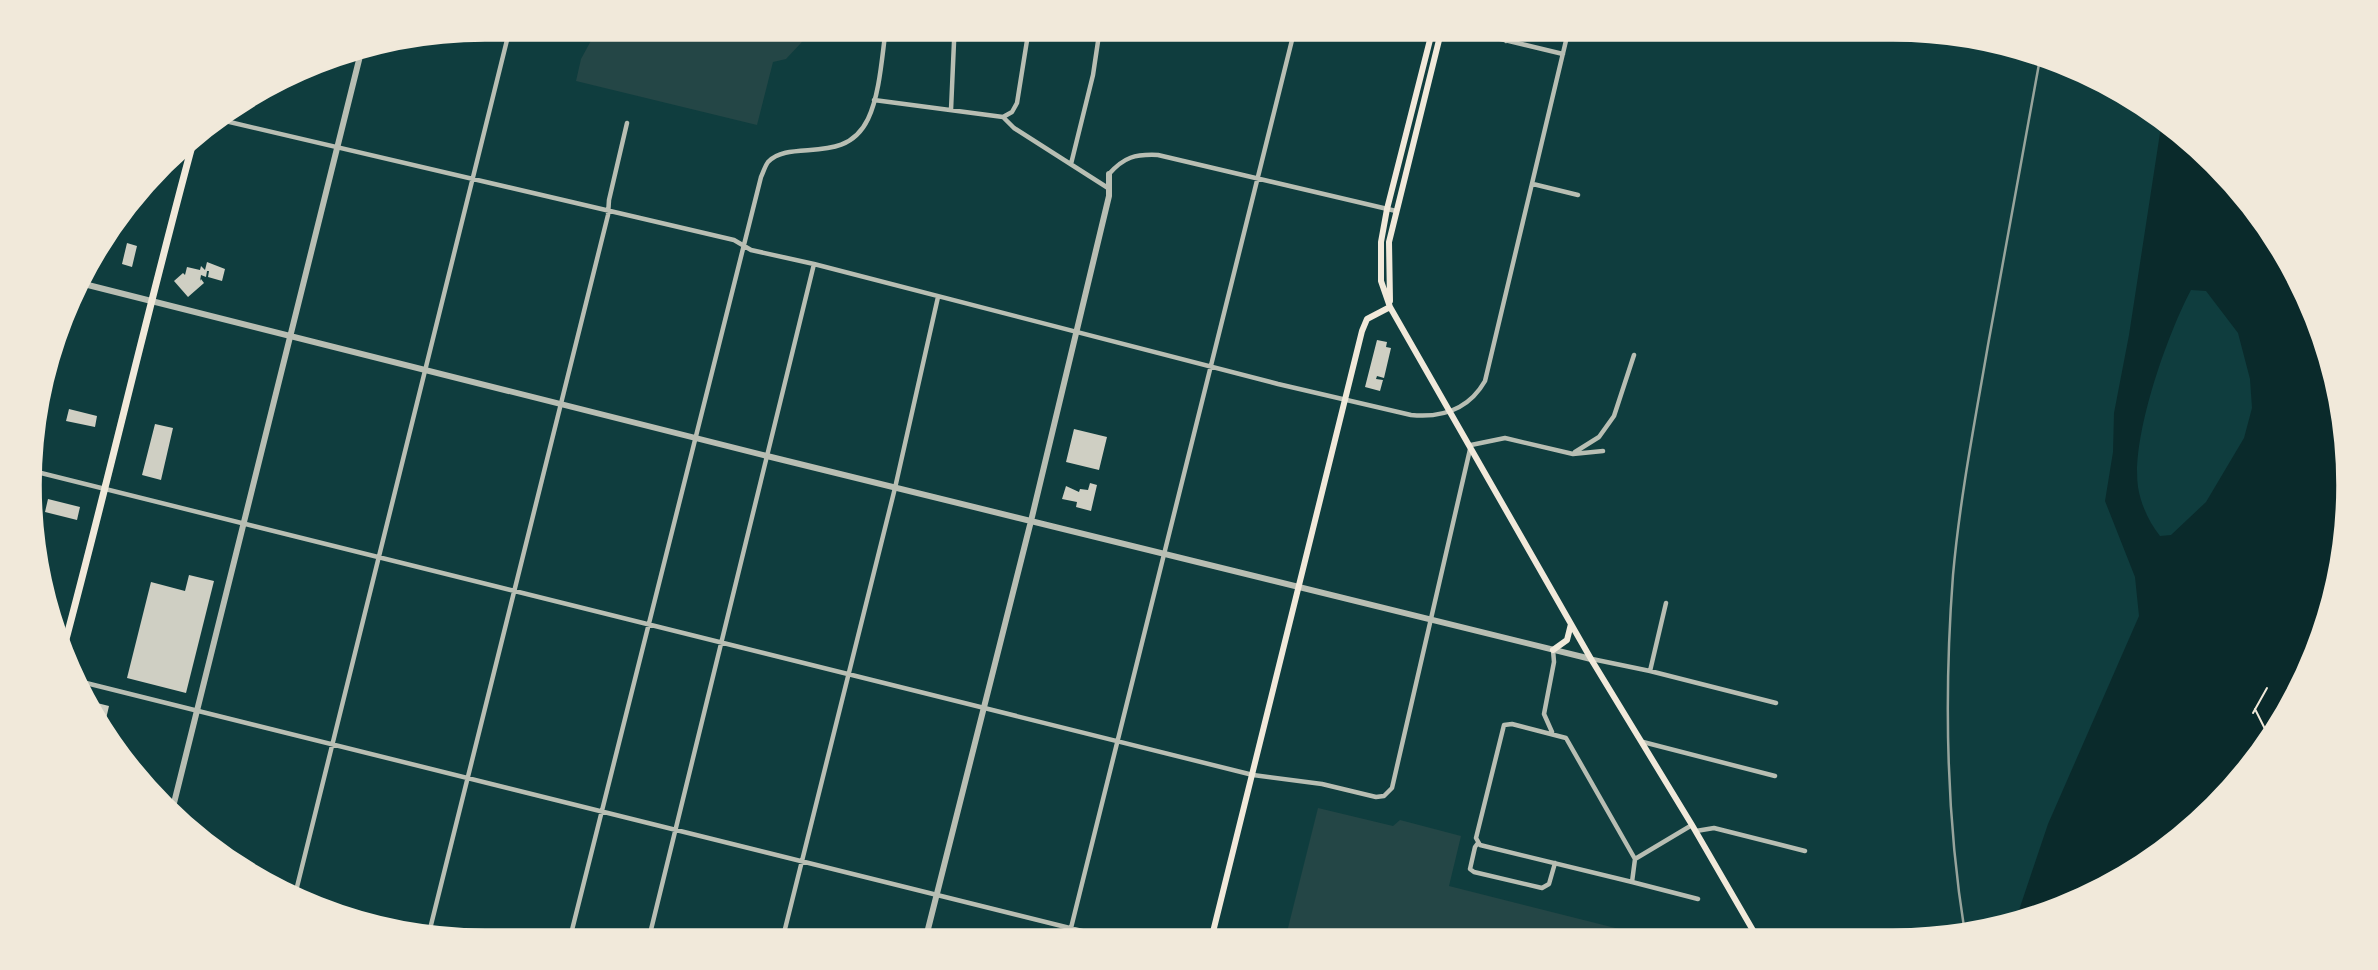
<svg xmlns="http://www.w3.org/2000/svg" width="2378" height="970" viewBox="0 0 2378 970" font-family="Arial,sans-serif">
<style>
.green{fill:#244646}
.water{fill:#0a2a2b;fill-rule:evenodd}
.building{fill:#cfcfc3}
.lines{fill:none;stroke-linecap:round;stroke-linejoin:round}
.path{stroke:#f1e9da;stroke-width:2}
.minor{stroke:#b8beb3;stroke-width:4.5}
.tertiary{stroke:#b8beb3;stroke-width:6}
.secondary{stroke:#f1e9da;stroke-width:6}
.primary{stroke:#f1e9da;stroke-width:7}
.rail{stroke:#97a49c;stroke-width:2.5}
.rim{fill:none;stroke:#f1e9da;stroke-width:3.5}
</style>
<rect width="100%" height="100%" fill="#0f3d3e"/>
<path class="green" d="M 627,28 L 815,28 L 786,59 L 773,62 L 757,125 L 576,81 L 581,59 L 593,37 L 608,34 L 621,38 Z
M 1318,808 L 1393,826 L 1400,820 L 1461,836 L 1449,886 L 1659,939 L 1285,940 Z"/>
<path class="water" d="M 2165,120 L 2194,141 L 2255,206 L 2303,283 L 2334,366 L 2349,455 L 2346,544 L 2326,632 L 2290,705 L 2260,754 L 2194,829 L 2095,895 L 2016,919 L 2048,824 L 2139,616 L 2135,577 L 2105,501 L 2113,452 L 2114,413 L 2129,335 L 2160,133 ZM 2191,290 L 2206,291 L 2238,333 L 2250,379 L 2252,408 L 2244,438 L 2206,502 L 2171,535 L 2160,536 C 2149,522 2141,505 2138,487 C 2131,437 2167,335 2191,290 Z"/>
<path class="building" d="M 127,243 L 137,246 L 132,267 L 122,264 Z
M 207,262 L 225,269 L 222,281 L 208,277 L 209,271 L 207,271 L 206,277 L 201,275 L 200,281 L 201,279 L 204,283 L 188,297 L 174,281 L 183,273 L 185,275 L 187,267 L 200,270 L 201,266 L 205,270 Z
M 1377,340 L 1387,342 L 1386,347 L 1391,348 L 1384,378 L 1377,376 L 1376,379 L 1383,380 L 1380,391 L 1365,387 Z
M 69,409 L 97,416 L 95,427 L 66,421 Z
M 155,424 L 173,428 L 161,480 L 142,475 Z
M 1074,429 L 1107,437 L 1099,470 L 1066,462 Z
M 1090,483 L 1097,485 L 1091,511 L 1076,507 L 1077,502 L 1062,499 L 1066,486 L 1079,492 L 1080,489 L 1088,490 Z
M 48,499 L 80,507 L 77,520 L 45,512 Z
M 189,575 L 214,581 L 186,693 L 127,678 L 151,582 L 185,591 Z
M 89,701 L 109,706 L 106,719 L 96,717 Z"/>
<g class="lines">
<path class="path" d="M 2255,709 L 2271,741
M 2253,713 L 2267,688"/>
<path class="minor" d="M 1455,28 L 1563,54
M 1506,41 L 1509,28
M 874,100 L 1003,117 L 1014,128 L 1108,188
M 951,110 L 954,42 L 956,28
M 1003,117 L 1012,112 L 1017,103 L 1029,28
M 221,120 L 734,240 L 751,250 L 814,264 L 1278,384 L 1411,415 C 1442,418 1469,409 1485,381 L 1569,28
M 1071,164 L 1093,75 L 1100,28
M 1109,174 C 1124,157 1135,154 1158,155 L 1396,211
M 1533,184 L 1578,195
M 1575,452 L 1599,437 L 1614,416 L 1634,355
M 33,471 L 1253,775 L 1322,784 L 1376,797 L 1384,796 L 1392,788 L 1471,445 L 1505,438 L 1573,454 L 1603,451
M 1592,659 L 1650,671 L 1776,703
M 1650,671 L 1666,603
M 82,682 L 1118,940
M 1552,732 L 1544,714 L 1554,662 L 1553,650
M 1643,742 L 1775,776
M 1696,831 L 1714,828 L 1805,851
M 1478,843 L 1475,847 L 1470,869 L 1474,872 L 1542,888 L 1549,884 L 1555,863
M 1635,859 L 1566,738 L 1512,724 L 1504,725 L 1476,838 L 1480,845 L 1632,882 L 1635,859 L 1692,825
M 1632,882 L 1698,899
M 295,895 L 510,28
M 429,933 L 608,215 L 609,200 L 627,123
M 1068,940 L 1295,28
M 782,941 L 895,488 L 938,297
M 569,942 L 761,177 C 763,173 765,166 768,162 C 791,138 845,167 868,119 C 880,94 882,55 886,28
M 648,942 L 814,264"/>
<path class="tertiary" d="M 80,283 L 767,456 L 1591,659
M 172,811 L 362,48
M 925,941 L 1031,521 L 1109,196 L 1109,174"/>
<path class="secondary" d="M 1433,28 L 1387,209 L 1381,242 L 1381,281 L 1390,307 L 1591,659 L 1692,825 L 1758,939
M 1390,301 L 1389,242 L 1442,28
M 1553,650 L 1567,640 L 1571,624
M 1211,940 L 1362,331 L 1367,319 L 1390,307"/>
<path class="primary" d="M 65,643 C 110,474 149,304 195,135"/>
<path class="rail" d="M 1965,934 C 1946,816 1944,694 1953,575 C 1960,497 1975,421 1988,345 C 2006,247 2024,150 2041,53"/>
</g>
<path d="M0 0H2378V970H0ZM485 40H1893A445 445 0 0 1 2338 485V485A445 445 0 0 1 1893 930H485A445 445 0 0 1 40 485V485A445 445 0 0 1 485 40Z" fill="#f1e9da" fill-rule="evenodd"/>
<path class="rim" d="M485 40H1893A445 445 0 0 1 2338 485V485A445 445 0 0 1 1893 930H485A445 445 0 0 1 40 485V485A445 445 0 0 1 485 40Z"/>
</svg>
